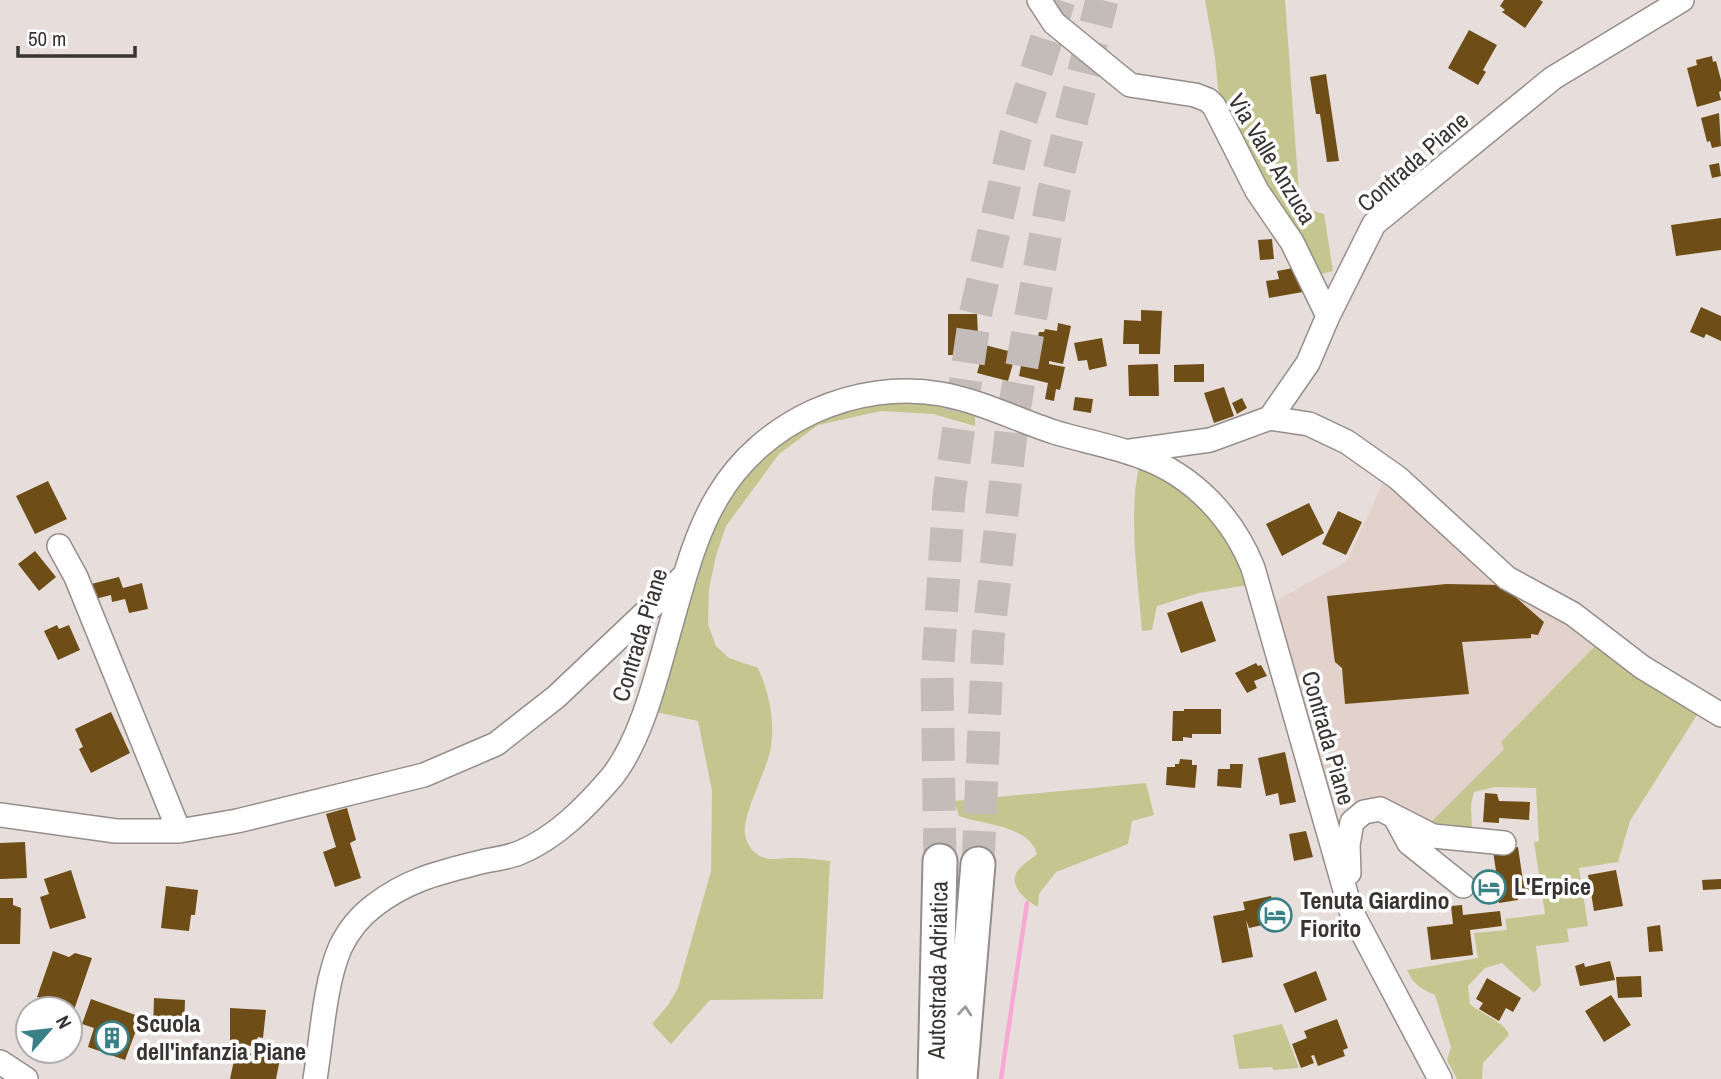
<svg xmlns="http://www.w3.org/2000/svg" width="1721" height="1079" viewBox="0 0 1721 1079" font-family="'Archivo Narrow',sans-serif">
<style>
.built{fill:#e2d2cb}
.green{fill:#c5c68f}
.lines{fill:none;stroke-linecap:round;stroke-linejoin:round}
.stream{stroke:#f5a9d4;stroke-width:4.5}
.building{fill:#6e4e16}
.highway-tunnel{stroke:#c4bcb9;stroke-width:33;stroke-dasharray:33 17;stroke-linecap:butt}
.minor-casing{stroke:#958d89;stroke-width:26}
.highway-casing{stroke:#958d89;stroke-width:37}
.minor{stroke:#fff;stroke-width:23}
.highway{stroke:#fff;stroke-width:33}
.oneway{stroke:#9c9a99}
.labels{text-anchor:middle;stroke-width:7;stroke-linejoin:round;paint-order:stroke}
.street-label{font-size:24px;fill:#383433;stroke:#fff}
.poi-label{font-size:24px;font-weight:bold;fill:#383433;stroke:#fff;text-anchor:start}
</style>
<rect width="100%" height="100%" fill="#e7dedb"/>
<path class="built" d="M 1386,476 L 1600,641 L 1501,742 L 1504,749 L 1431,822 L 1384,801 L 1330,801 L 1274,602 L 1347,561 Z"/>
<path class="green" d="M 1205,0 L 1285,0 L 1300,207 L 1324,214 L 1333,271 L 1313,276 L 1219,99 L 1215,57 Z
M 870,397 L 975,408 L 975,426 L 933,414 L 881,411 L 818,425 L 779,454 L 726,526 L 716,556 L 709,589 L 708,624 L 716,646 L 729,658 L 758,668 C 769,692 775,721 771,747 C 767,771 742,814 745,835 C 746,842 753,853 760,856 C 772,862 785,857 797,858 C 808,858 819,860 830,861 L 823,999 L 710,1000 L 671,1044 L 652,1024 L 668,1005 L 678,988 L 711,871 L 712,791 L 698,721 L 656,712 L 695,565 L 720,499 L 791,427 Z
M 1139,466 L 1173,481 L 1197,500 L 1231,542 L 1248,585 L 1199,593 L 1157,606 L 1152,630 L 1142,631 C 1138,577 1128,519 1139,466 Z
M 1600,641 L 1702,707 L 1630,821 L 1618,862 L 1579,868 L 1588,926 L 1567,929 L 1569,942 L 1536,946 L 1541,985 L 1534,993 L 1502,963 L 1485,968 L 1468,986 L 1470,1004 C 1480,1013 1507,1024 1509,1035 L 1483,1063 L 1482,1079 L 1457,1079 L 1447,1060 L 1451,1047 L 1435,995 C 1421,989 1413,984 1407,970 L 1478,958 L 1474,933 L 1507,930 L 1505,919 L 1545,914 L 1534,842 L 1539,841 L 1536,788 L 1495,787 L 1474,792 L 1471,805 L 1472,830 L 1431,822 L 1504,749 L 1501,742 Z
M 1146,783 L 1154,815 L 1132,821 L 1128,844 L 1056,872 L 1039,894 L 1038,907 C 1025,900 1005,883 1020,868 C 1024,863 1032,859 1037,854 C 1029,825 983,825 959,816 L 954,801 Z
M 1282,1024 L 1299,1068 L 1273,1070 L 1272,1067 L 1239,1069 L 1233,1035 Z"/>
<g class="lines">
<path class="stream" d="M 1001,1079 L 1027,903"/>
</g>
<path class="building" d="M 1504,0 L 1540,0 L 1543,2 L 1525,28 L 1502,12 L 1505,10 L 1500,6 Z
M 1469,30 L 1497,45 L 1483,70 L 1486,72 L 1478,85 L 1448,68 Z
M 1712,56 L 1713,62 L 1716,61 L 1721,80 L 1721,91 L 1719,92 L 1721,100 L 1697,107 L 1687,68 L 1697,65 L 1696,60 Z
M 1326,74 L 1339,161 L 1327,162 L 1320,114 L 1316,114 L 1310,77 Z
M 1719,113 L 1721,146 L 1712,148 L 1710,141 L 1707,142 L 1701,118 Z
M 1719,163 L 1721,176 L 1712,178 L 1709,165 Z
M 1721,218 L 1721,250 L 1676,256 L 1671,225 Z
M 1272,239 L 1274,259 L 1260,260 L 1258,240 Z
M 1299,267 L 1303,292 L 1269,298 L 1266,281 L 1279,279 L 1277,271 Z
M 1701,307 L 1721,316 L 1721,341 L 1706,334 L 1704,338 L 1690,332 Z
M 1141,310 L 1162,311 L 1160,354 L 1139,354 L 1139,344 L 1123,344 L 1124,320 L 1141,321 Z
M 948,314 L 977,314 L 979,355 L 948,355 Z
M 1058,323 L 1071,326 L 1063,364 L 1049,361 L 1049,364 L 1065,367 L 1060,390 L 1056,389 L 1054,401 L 1045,399 L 1048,383 L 1019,376 L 1025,346 L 1036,348 L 1039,332 L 1044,332 L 1045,329 L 1057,331 Z
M 1102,338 L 1107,366 L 1089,370 L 1087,360 L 1078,361 L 1074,343 Z
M 985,345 L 1016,353 L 1008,381 L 977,373 Z
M 1158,364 L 1159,396 L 1129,396 L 1128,365 Z
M 1204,364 L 1204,382 L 1174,382 L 1174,365 Z
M 1224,387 L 1234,416 L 1214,423 L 1204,393 Z
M 1075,397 L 1093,399 L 1091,413 L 1073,410 Z
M 1242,398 L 1247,408 L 1237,414 L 1232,403 Z
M 48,481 L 67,519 L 35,534 L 16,496 Z
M 1309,503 L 1324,533 L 1282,556 L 1266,524 Z
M 1338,511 L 1362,522 L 1346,555 L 1322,544 Z
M 35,551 L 56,577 L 39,591 L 18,564 Z
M 119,577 L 123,588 L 142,583 L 148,609 L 129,613 L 125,599 L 112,602 L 111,595 L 91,600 L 87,585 Z
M 1446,584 L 1502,585 L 1544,622 L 1538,635 L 1531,634 L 1531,638 L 1462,642 L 1469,694 L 1345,704 L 1342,668 L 1335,662 L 1334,656 L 1327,596 Z
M 1202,601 L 1216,641 L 1181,653 L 1167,613 Z
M 57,625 L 59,629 L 69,625 L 80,650 L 58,660 L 44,631 Z
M 1256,663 L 1258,666 L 1261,665 L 1267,676 L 1254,681 L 1257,688 L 1247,693 L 1235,673 Z
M 1184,709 L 1221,709 L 1221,734 L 1192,734 L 1192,738 L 1183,737 L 1183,741 L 1172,741 L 1173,711 L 1184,711 Z
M 111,712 L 130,753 L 91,773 L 79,749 L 83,747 L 75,729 Z
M 1285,752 L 1296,802 L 1280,805 L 1278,793 L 1266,796 L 1258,758 Z
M 1180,759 L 1192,760 L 1192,765 L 1197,765 L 1195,788 L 1166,785 L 1167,767 L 1175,767 L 1175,764 L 1179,764 Z
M 1230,764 L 1243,764 L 1241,788 L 1217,786 L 1218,769 L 1230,769 Z
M 1485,793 L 1497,794 L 1499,801 L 1530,802 L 1529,820 L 1499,818 L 1499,823 L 1483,822 Z
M 347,808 L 356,840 L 350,843 L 361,878 L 335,887 L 323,852 L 336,847 L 326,814 Z
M 1306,831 L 1313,857 L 1294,861 L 1289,834 Z
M 25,842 L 27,878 L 0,879 L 0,843 Z
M 1518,847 L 1523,881 L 1530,880 L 1532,894 L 1518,896 L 1518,900 L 1499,903 L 1498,890 L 1485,892 L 1484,880 L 1497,878 L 1493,851 Z
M 71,870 L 86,918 L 50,929 L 40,897 L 49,894 L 44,879 Z
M 1616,870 L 1623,906 L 1594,911 L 1588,875 Z
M 1721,879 L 1721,889 L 1703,890 L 1702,880 Z
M 166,886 L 198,890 L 195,915 L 191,915 L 189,931 L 161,928 Z
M 1271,896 L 1273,905 L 1278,904 L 1282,921 L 1249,928 L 1246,920 L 1253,957 L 1222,963 L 1213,916 L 1245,910 L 1243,902 Z
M 0,898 L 13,898 L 13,905 L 21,908 L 20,944 L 0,944 Z
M 1462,905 L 1463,915 L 1500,911 L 1502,926 L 1470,930 L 1473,955 L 1431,960 L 1427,927 L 1453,924 L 1451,906 Z
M 1660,925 L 1663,951 L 1649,952 L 1647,927 Z
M 53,951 L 69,957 L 75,953 L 92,958 L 74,1010 L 37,997 Z
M 1610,961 L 1615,980 L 1580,986 L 1575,966 L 1584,963 L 1585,967 Z
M 1316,971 L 1327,1000 L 1295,1013 L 1283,984 Z
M 1641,976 L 1642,997 L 1618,998 L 1616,977 Z
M 1487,978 L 1521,998 L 1513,1012 L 1506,1008 L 1499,1021 L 1479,1009 L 1483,1003 L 1476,999 Z
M 1611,995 L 1631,1025 L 1604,1042 L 1585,1011 Z
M 154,998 L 185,1000 L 184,1031 L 153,1030 Z
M 91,999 L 141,1017 L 125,1060 L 88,1047 L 94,1028 L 82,1024 Z
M 230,1008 L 266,1010 L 263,1038 L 258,1037 L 253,1046 L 230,1044 Z
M 1337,1019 L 1348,1048 L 1343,1050 L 1345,1056 L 1318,1066 L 1314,1055 L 1311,1056 L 1314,1063 L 1301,1068 L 1292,1044 L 1307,1038 L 1304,1031 Z
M 236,1051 L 280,1059 L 276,1079 L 230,1079 Z"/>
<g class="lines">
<path class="highway-tunnel" d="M 940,861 L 937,678 L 949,496 L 975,316 L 1015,138 L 1059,0
M 978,864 L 988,639 L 1013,415 L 1053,194 L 1102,0"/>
<defs>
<path id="minor" d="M 1039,0 L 1054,23 L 1130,85 L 1195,95 L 1208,100 L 1214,106 L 1257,191 L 1292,242 L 1328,316
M 1270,418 L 1309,424 L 1347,442 L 1398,478 L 1507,578 L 1573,614 L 1642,667 L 1721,715
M 1131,451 L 1210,440 L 1270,418 L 1308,363 L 1328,316 L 1374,224 L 1553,78 L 1682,0
M 59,546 L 76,577 L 179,831
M 0,815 L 116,831 L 179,831 L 237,821 L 424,775 L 496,744 L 556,697 L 685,575
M 1396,819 L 1409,843 L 1463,886
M 1349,873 L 1348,845 L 1352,822 L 1364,812 L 1380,809 L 1433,836 L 1504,843
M 0,1062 L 26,1079
M 315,1079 C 322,1038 324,986 340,948 C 348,931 360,916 375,905 C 410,878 443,872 485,861 C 496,859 509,857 519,853 C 556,838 586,807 611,778 C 643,739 658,669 672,621 C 684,579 695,534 718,496 C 762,421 856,379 941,394 C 980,401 1017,420 1054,432 C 1083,441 1114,446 1142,457 C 1194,476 1233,518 1253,568 L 1351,911 L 1440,1079"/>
<path id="highway" d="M 935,1079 L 940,861
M 960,1079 L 978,864"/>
</defs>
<use href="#minor" class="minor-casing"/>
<use href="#highway" class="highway-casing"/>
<use href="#minor" class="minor"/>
<use href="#highway" class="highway"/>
</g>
<defs><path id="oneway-chevron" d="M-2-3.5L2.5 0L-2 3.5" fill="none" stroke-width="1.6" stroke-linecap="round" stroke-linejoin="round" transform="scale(1.75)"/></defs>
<use class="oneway" href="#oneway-chevron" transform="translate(965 1011) rotate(-85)"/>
<defs>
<symbol id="hotel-ring" viewBox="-11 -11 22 22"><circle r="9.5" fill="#fff" stroke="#398186" stroke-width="1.5"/><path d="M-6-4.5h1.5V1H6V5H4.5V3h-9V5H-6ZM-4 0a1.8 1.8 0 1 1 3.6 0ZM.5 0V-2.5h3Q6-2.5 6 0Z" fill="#398186"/></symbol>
<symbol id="building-ring" viewBox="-11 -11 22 22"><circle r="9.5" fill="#fff" stroke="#398186" stroke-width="1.5"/><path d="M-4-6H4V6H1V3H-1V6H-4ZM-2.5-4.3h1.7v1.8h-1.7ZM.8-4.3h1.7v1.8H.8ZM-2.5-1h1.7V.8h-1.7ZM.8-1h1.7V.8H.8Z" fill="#398186"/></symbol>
</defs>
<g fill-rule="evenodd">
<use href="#hotel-ring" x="1470" y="868" width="38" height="38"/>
<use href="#hotel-ring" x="1256" y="896" width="38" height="38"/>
<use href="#building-ring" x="93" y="1019" width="38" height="38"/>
</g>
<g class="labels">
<g class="street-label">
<text transform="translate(1272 159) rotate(59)" y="8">Via Valle Anzuca</text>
<text transform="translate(1413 162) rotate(-41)" y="8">Contrada Piane</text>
<text transform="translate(640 635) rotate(-73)" y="8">Contrada Piane</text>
<text transform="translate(1328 738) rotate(74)" y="8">Contrada Piane</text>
<text transform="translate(938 970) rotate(-89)" y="8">Autostrada Adriatica</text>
</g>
<g class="poi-label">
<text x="1514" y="895">L'Erpice</text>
<text x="1300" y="909">Tenuta Giardino<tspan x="1300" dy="28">Fiorito</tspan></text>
<text x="136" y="1032">Scuola<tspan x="136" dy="28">dell'infanzia Piane</tspan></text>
</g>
</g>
<g transform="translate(49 1030) rotate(62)"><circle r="33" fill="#ffffff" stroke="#afaead" stroke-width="2"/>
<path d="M0-5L12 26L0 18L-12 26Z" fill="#398186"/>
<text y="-10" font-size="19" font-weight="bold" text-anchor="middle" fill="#383433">N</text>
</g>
<path d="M18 46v10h117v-10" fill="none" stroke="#383433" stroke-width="3.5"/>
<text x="28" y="46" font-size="21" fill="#383433" stroke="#ffffff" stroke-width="5" paint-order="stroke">50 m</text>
</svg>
